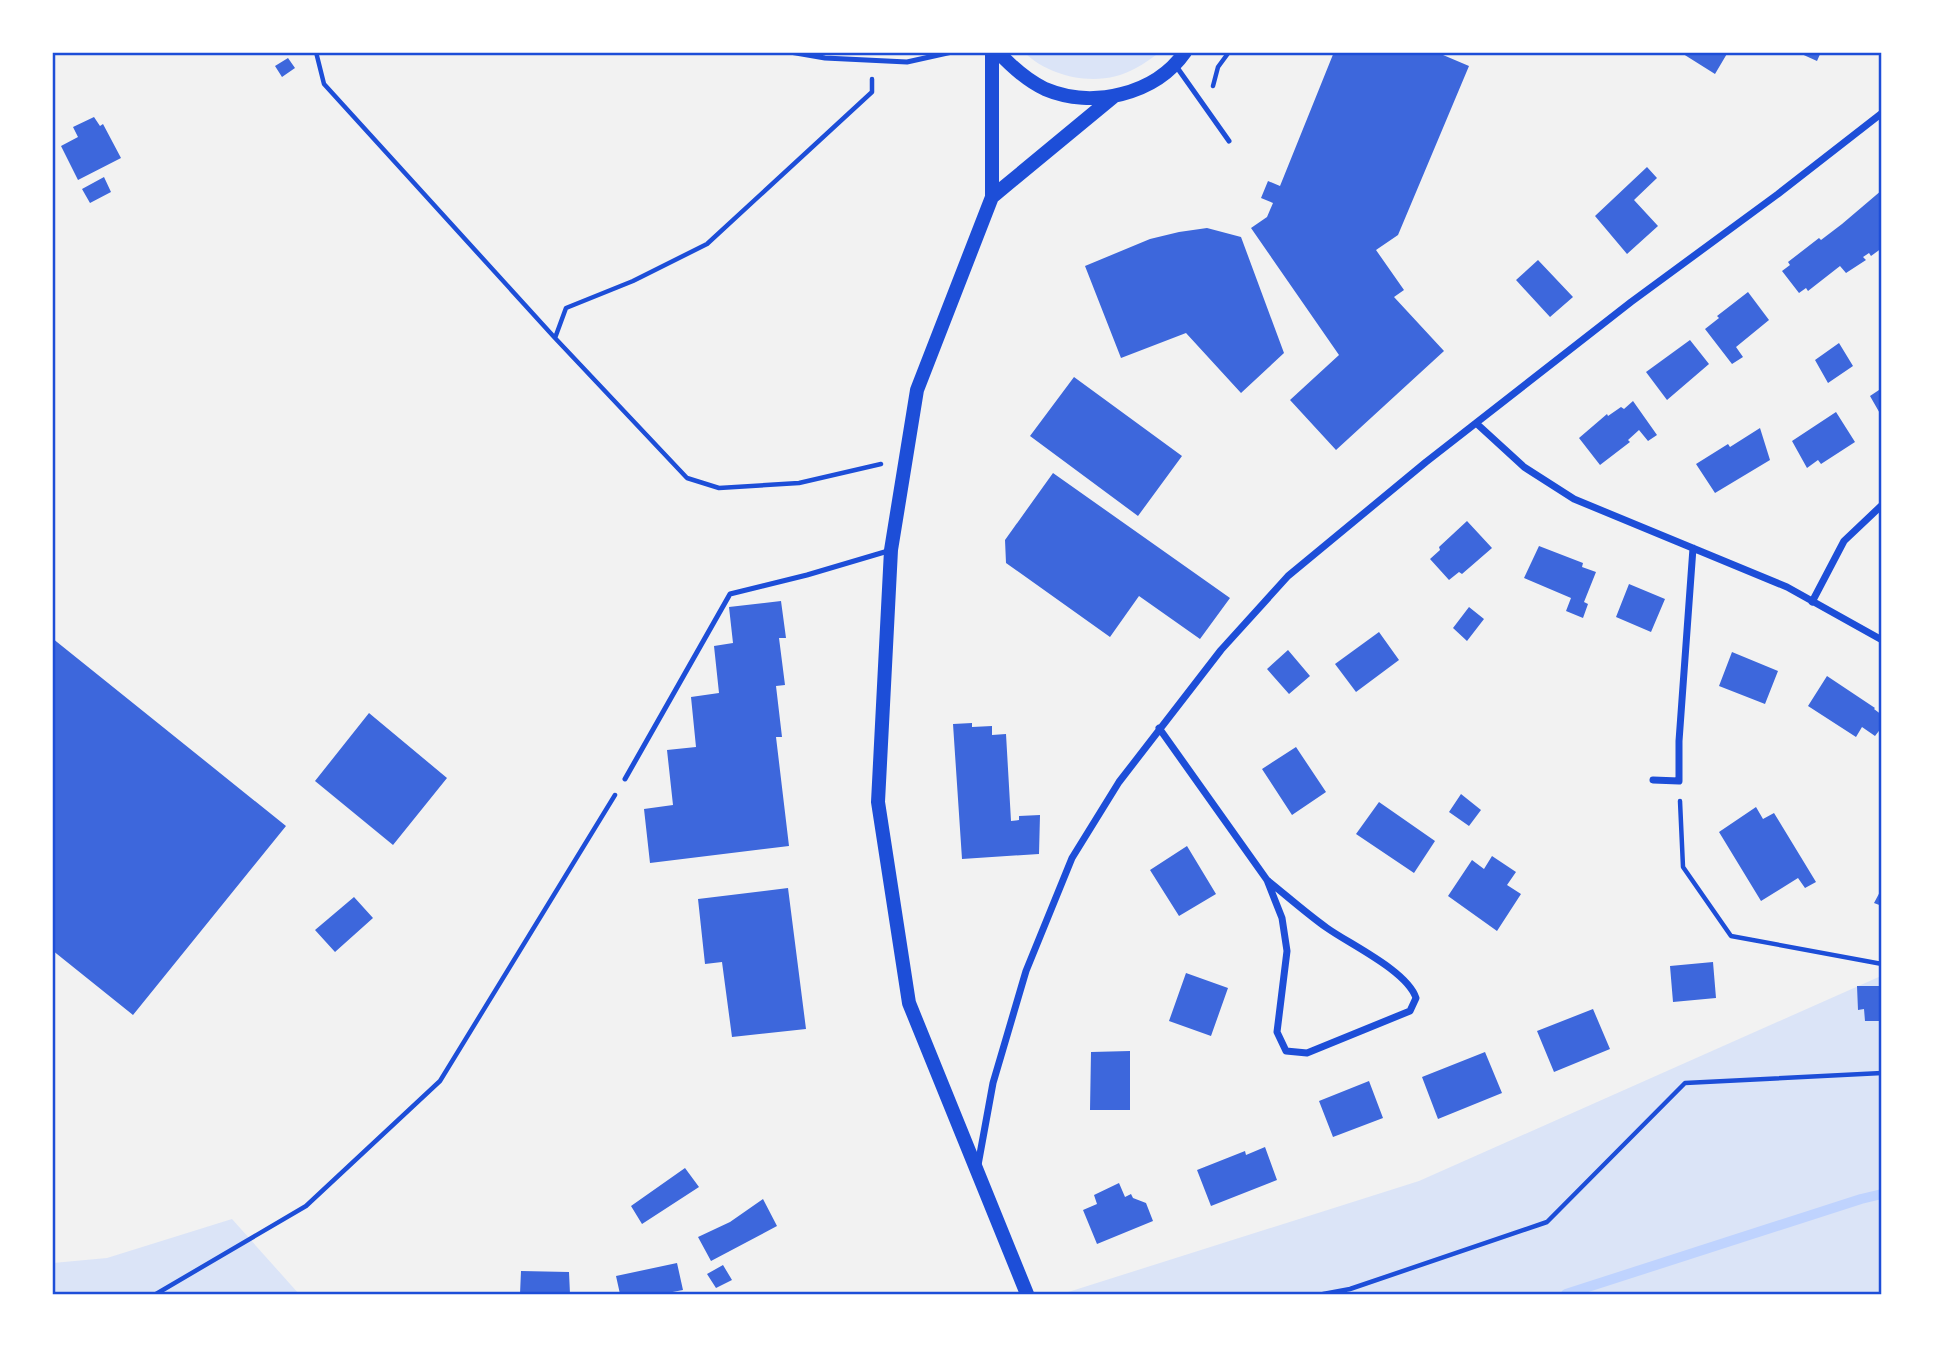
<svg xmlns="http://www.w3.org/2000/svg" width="1934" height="1347" viewBox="0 0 1934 1347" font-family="Lora,serif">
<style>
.green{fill:#dbe4f7}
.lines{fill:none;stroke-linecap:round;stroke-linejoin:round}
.stream{stroke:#bfd3fe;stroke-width:10}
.building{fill:#3d67dc}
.path{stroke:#1d4ed8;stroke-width:4.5}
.service{stroke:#1d4ed8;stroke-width:5}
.minor{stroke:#1d4ed8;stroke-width:7}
.secondary{stroke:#1d4ed8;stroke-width:14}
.neatline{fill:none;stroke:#1d4ed8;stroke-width:2.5}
</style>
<rect width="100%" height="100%" fill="#f2f2f2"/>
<path class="green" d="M 1025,53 L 1159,53 C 1151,58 1144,64 1136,68 C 1102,88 1052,79 1025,53 Z
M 1881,976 L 1881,1294 L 1062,1294 L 1419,1181 Z
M 232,1219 L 299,1294 L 53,1294 L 53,1263 L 107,1258 Z"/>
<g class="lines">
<path class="stream" d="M 1566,1294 L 1861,1199 L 1882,1194"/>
</g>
<path class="building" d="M 1334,52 L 1436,52 L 1469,66 L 1398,235 L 1376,250 L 1404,290 L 1394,297 L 1444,351 L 1336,450 L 1290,400 L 1339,355 L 1251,228 L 1267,217 L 1273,203 L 1261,198 L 1268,181 L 1280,186 Z
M 1680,52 L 1728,52 L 1715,74 Z
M 1797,52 L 1821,52 L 1817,61 Z
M 288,58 L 295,68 L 282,77 L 275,66 Z
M 94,117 L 100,126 L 103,124 L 121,158 L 78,180 L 61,146 L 78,137 L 73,127 Z
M 1647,167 L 1657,178 L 1634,200 L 1658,226 L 1627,254 L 1595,216 Z
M 104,177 L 111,192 L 90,203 L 82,189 Z
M 1882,190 L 1882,248 L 1871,256 L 1869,253 L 1863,257 L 1866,260 L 1846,273 L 1840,266 L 1808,291 L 1806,288 L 1799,293 L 1782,271 L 1790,265 L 1788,262 L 1819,238 L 1821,240 L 1842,224 Z
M 1207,228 L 1241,237 L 1284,353 L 1241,393 L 1186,333 L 1121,358 L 1085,266 L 1150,239 L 1179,232 Z
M 1538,260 L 1573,297 L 1550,317 L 1516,280 Z
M 1748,292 L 1769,320 L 1736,347 L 1743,357 L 1732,364 L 1705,329 L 1719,318 L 1717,316 Z
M 1690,340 L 1709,364 L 1667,400 L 1646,372 Z
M 1839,343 L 1853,366 L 1828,383 L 1815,360 Z
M 1074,377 L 1182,456 L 1138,516 L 1030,436 Z
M 1882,388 L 1882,417 L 1870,396 Z
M 1633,401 L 1657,435 L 1648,441 L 1639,430 L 1628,440 L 1630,442 L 1600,465 L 1579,438 L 1607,414 L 1608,416 L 1621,407 L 1624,409 Z
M 1836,412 L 1855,442 L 1821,464 L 1818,460 L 1807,468 L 1792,441 Z
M 1760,428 L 1770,460 L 1715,493 L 1696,464 L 1728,444 L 1730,447 Z
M 1053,473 L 1230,598 L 1200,639 L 1139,596 L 1110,637 L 1006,563 L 1005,540 Z
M 1467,521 L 1492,548 L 1462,574 L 1459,572 L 1449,580 L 1430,559 L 1440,550 L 1439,547 Z
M 1539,546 L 1583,563 L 1582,567 L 1596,572 L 1584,602 L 1588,604 L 1583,618 L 1566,611 L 1571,598 L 1524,578 Z
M 1629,584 L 1665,599 L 1651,632 L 1616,617 Z
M 781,601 L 786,638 L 779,638 L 785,685 L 776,686 L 782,737 L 776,737 L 789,846 L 650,863 L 644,809 L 673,805 L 667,750 L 696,747 L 691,697 L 719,693 L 714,646 L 733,643 L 729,607 Z
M 1469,607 L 1484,619 L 1467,641 L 1453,628 Z
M 1379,632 L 1399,660 L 1356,692 L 1335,664 Z
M 52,638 L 286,826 L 133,1015 L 52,950 Z
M 1288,650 L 1310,676 L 1289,694 L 1267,669 Z
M 1732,652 L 1778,671 L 1765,704 L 1719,686 Z
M 1827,676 L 1875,708 L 1874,709 L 1882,715 L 1882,727 L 1875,736 L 1862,727 L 1856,737 L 1808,706 Z
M 369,713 L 447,778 L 393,845 L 315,781 Z
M 972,723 L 972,727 L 992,726 L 992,735 L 1006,734 L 1011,821 L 1019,820 L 1019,816 L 1040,815 L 1039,854 L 962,859 L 953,724 Z
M 1296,747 L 1326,792 L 1292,815 L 1262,769 Z
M 1461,794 L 1481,810 L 1469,826 L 1449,812 Z
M 1379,802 L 1435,841 L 1414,873 L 1356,834 Z
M 1756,807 L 1763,819 L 1774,813 L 1816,882 L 1805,888 L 1798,878 L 1761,901 L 1719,832 Z
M 1187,846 L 1216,894 L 1179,916 L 1150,870 Z
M 1492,856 L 1516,872 L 1507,885 L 1521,894 L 1497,931 L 1448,896 L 1472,860 L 1484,869 Z
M 788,888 L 806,1029 L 732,1037 L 722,962 L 705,964 L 698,899 Z
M 1882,888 L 1882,906 L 1874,903 Z
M 354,897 L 373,918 L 335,952 L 315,930 Z
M 1713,962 L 1716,998 L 1673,1002 L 1670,966 Z
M 1186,973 L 1228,988 L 1211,1036 L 1169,1021 Z
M 1857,986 L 1882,986 L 1882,1021 L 1865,1021 L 1864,1009 L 1858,1010 Z
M 1593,1009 L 1610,1049 L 1554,1072 L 1537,1031 Z
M 1130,1051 L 1130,1110 L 1090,1110 L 1091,1052 Z
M 1485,1052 L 1502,1093 L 1438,1119 L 1422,1077 Z
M 1369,1081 L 1383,1118 L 1333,1137 L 1319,1101 Z
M 1265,1147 L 1277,1180 L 1211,1206 L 1197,1170 L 1245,1151 L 1246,1155 Z
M 685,1168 L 699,1187 L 642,1224 L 631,1206 Z
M 1119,1183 L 1125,1197 L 1131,1194 L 1133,1198 L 1146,1203 L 1153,1221 L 1097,1244 L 1083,1210 L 1097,1204 L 1094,1195 Z
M 763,1199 L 777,1226 L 711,1261 L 698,1237 L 730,1222 Z
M 677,1263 L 683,1290 L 662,1294 L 620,1294 L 616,1276 Z
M 723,1265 L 732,1280 L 716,1288 L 707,1274 Z
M 521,1271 L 569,1272 L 570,1294 L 520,1294 Z"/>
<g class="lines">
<path class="path" d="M 316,52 L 324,84 L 555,338
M 872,79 L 872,92 L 707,244 L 633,281 L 566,308 L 555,338 L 687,478 L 719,488 L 799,483 L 881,464
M 1213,86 L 1218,67 L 1229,52
M 1680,801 L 1683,867 L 1731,936 L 1882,964
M 156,1294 L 306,1206 L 440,1081 L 615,795
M 1323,1294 L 1350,1289 L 1547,1222 L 1685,1083 L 1882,1073"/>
<path class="service" d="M 790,52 L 825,58 L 907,62 L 952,52
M 1176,66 L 1229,141
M 625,779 L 730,594 L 807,575 L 888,551"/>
<path class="minor" d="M 1476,423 L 1524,467 L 1574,499 L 1787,587 L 1882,640
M 1812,602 L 1844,541 L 1882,505
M 1159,728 L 1267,880 L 1282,918 L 1287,951 L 1277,1032 L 1286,1051 L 1307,1053 L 1410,1011 L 1416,998 C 1407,971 1351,945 1327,928 C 1306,913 1287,896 1267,880
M 1653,780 L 1679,781 L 1679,741 L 1693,548
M 978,1165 L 993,1083 L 1026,971 L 1072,858 L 1119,782 L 1221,650 L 1288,576 L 1426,462 L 1631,302 L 1778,194 L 1882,113"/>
<path class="secondary" d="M 992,52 L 992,197 L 917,390 L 891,550 L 878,802 L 909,1003 L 1027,1294
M 998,52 C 1012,67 1026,80 1045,89 C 1092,109 1155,95 1185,52
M 992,197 L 1113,97"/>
</g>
<rect width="1934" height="1347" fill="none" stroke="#ffffff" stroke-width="108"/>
<rect x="54" y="54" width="1826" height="1239" class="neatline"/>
</svg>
